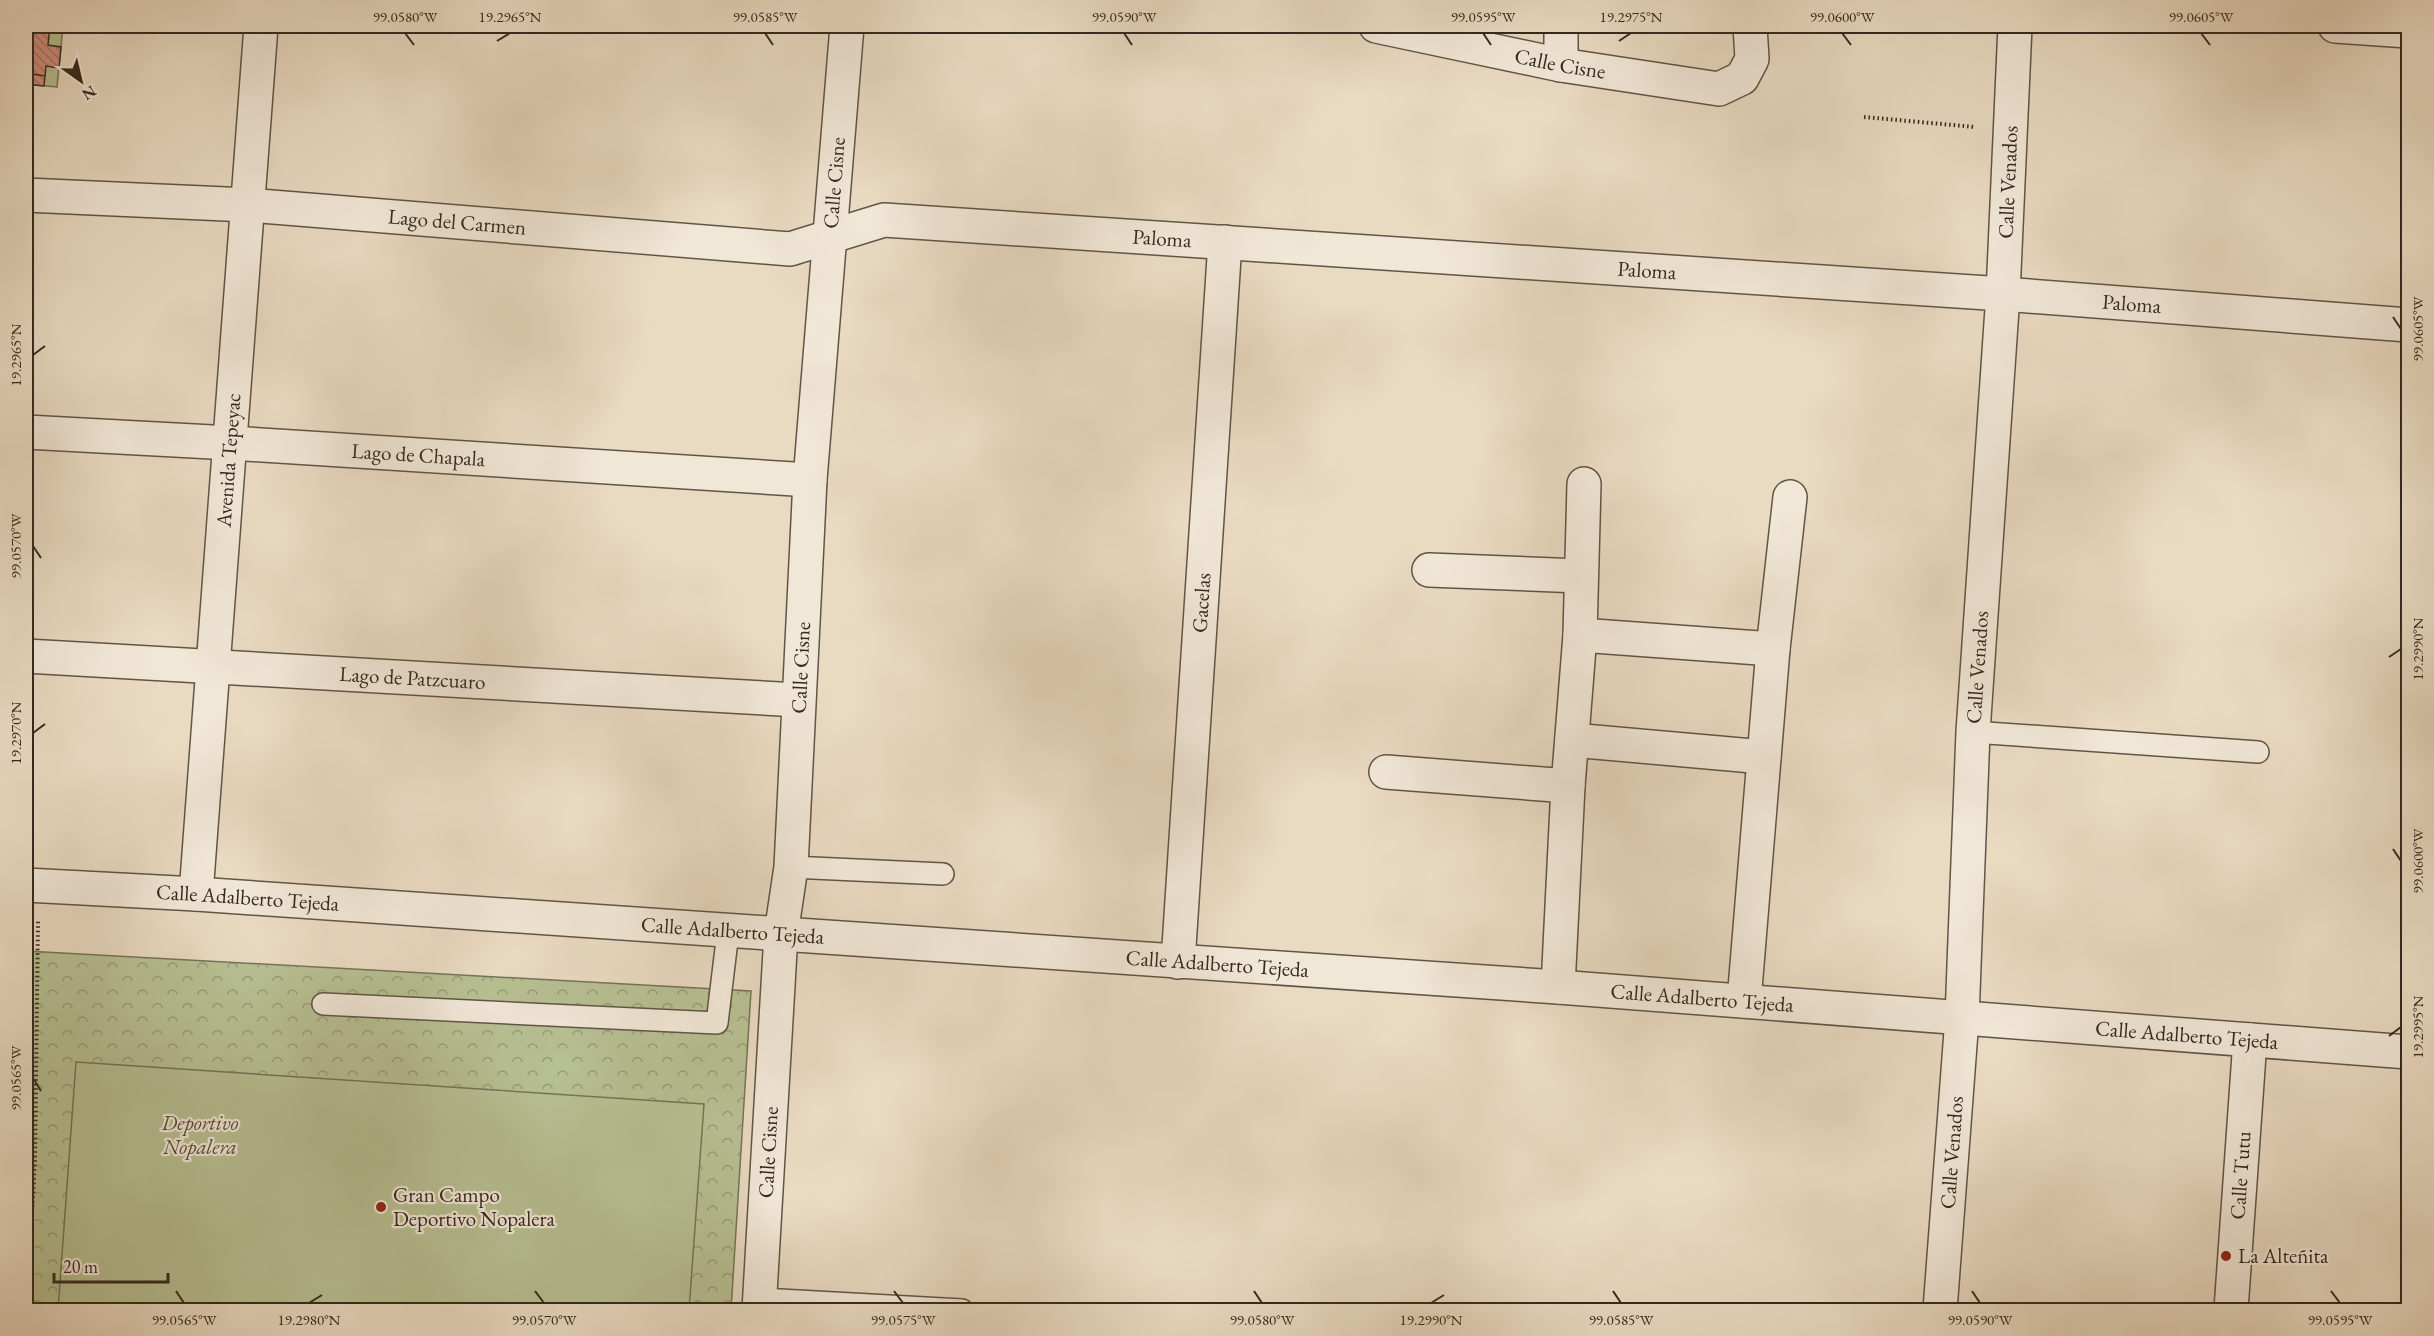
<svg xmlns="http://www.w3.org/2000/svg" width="2434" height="1336" viewBox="0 0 2434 1336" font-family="'EB Garamond',serif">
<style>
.park{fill:url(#park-crowns);stroke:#757458;stroke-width:1.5}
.pitch{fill:#b7c093;stroke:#757458;stroke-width:1.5}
.building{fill:url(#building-back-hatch);stroke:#33291d;stroke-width:1.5}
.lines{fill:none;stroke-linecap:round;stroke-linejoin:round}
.service-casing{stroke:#605546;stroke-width:24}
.minor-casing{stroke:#605546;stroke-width:36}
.tertiary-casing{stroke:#605546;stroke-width:36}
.path{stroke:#33291d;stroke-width:4;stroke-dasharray:1.5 3;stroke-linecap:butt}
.service{stroke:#f1e7d7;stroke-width:21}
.minor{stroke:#f1e7d7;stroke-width:33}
.tertiary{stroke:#f1e7d7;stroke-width:33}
.ticks{fill:none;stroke:#33291d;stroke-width:2}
.poi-dot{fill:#8f2418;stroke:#f1e7d7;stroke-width:2}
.labels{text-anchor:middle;stroke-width:4.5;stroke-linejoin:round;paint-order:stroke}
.street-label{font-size:21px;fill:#33291d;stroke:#f1e7d7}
.park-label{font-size:21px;font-style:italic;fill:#544f3a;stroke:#f1e7d7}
.poi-label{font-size:21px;fill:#33291d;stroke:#f1e7d7;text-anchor:start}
.neatline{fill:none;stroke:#33291d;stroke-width:2}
.ticks-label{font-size:15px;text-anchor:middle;fill:#33291d}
</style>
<defs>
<pattern id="park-crowns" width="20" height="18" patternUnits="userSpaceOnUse" patternTransform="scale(1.5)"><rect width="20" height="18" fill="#b7c093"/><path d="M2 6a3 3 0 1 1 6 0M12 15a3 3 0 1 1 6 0" fill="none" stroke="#959c77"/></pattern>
<pattern id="building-back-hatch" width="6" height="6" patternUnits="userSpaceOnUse" patternTransform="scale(1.5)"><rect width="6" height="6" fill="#d18f7f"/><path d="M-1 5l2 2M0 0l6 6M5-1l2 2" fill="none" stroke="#aa7567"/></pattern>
</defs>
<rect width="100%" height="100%" fill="#e9dac2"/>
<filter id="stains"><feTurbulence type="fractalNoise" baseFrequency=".00333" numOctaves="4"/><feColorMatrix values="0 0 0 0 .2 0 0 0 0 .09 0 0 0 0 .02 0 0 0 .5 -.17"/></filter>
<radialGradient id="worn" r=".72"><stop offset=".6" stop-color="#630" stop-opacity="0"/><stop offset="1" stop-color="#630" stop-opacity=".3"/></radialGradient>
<path class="park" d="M 26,951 L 751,991 L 731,1310 L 26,1310 Z"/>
<path class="pitch" d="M 26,26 L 63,26 L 57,87 L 26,84 Z
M 76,1062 L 704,1104 L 689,1310 L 58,1310 Z"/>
<path class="building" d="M 26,26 L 50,26 L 48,45 L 61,47 L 59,68 L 46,66 L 44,86 L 26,84 Z
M 26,26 L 50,26 L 48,45 L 61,47 L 59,68 L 46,66 L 45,76 L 26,73 Z"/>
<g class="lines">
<defs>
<path id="service" d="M 1973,732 L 2258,752
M 791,867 L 943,874
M 323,1004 L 717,1023 L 728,932
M 760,1299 L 962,1310"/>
<g id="minor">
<path id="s1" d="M 1376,26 L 1561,65 L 1719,89 L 1742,78 L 1752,59 L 1750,26"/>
<path d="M 1561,26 L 1561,65"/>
<path d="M 2335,26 L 2408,31"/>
<path id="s2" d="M 26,195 L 248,205 L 790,249 L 884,220 L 2003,294 L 2408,325"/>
<path id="s3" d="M 26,432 L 231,443 L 810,480"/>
<path d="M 1429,570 L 1580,576"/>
<path d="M 1580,635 L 1773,649"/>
<path id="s4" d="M 26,656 L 798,700"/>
<path d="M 1572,740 L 1764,757"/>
<path d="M 1386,772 L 1568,786"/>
<path id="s5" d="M 26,885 L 196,894 L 1558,987 L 2408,1052"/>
<path id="s6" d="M 196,894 L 261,26"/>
<path id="s7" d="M 1178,962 L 1225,242"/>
<path d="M 1558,987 L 1568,786 L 1580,635 L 1584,484"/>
<path d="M 1744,1001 L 1773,649 L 1790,497"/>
<path id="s8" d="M 1940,1310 L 1962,1018 L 1973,732 L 2003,294 L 2015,26"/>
<path id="s9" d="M 2231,1310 L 2250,1040"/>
</g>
<g id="tertiary">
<path id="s10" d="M 759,1310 L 781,934 L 791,867 L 810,480 L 847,26"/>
</g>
</defs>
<use href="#service" class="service-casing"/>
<use href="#minor" class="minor-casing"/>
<use href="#tertiary" class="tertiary-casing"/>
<path class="path" d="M 1864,117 L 1975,127
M 26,1158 L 35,1159
M 27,1310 L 35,1159 L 38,921"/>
<use href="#service" class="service"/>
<use href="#minor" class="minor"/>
<use href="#tertiary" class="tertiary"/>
</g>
<path class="ticks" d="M 405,33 L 414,45M 765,33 L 773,45M 1124,33 L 1132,45M 1483,33 L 1491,45M 1842,33 L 1851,45M 2201,33 L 2210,45M 497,41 L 510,33M 1619,41 L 1631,33M 2393,317 L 2401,329M 33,355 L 45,346M 33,546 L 41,558M 2389,657 L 2401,649M 33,733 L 45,724M 2393,849 L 2401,861M 2389,1036 L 2401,1027M 33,1078 L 41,1091M 176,1291 L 184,1303M 535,1291 L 544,1303M 894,1291 L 903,1303M 1254,1291 L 1262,1303M 1613,1291 L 1621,1303M 1972,1291 L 1980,1303M 2331,1291 L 2340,1303M 309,1303 L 322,1295M 1431,1303 L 1444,1295"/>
<g class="poi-dot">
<circle cx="381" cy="1207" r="6"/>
<circle cx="2226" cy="1256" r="6"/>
</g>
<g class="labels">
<g class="street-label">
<text dy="7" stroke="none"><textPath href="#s1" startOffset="188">Calle Cisne</textPath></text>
<text dy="7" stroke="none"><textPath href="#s10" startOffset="1130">Calle Cisne</textPath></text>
<text dy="7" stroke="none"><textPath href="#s8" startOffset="1130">Calle Venados</textPath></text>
<text dy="7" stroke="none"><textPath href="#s2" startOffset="432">Lago del Carmen</textPath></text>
<text dy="7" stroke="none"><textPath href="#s2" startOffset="1143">Paloma</textPath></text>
<text dy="7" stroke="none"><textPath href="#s2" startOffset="1629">Paloma</textPath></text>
<text dy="7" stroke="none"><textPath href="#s2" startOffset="2115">Paloma</textPath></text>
<text dy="7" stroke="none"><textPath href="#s3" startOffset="393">Lago de Chapala</textPath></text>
<text dy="7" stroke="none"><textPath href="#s6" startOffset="435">Avenida Tepeyac</textPath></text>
<text dy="7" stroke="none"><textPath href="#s7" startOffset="360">Gacelas</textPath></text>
<text dy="7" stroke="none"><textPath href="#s10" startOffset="644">Calle Cisne</textPath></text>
<text dy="7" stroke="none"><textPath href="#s8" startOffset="644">Calle Venados</textPath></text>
<text dy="7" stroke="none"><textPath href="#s4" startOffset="387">Lago de Patzcuaro</textPath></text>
<text dy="7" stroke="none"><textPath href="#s5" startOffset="222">Calle Adalberto Tejeda</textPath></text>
<text dy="7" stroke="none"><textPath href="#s5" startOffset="708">Calle Adalberto Tejeda</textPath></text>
<text dy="7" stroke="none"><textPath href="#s5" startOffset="1194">Calle Adalberto Tejeda</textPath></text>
<text dy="7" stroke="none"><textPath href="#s5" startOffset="1680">Calle Adalberto Tejeda</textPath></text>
<text dy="7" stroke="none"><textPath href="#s5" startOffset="2166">Calle Adalberto Tejeda</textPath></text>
<text dy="7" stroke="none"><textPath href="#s10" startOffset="158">Calle Cisne</textPath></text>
<text dy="7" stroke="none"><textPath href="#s8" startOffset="158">Calle Venados</textPath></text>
<text dy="7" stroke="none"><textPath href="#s9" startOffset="135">Calle Tutu</textPath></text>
</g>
<g class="park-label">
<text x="200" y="1130">Deportivo<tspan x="200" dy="24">Nopalera</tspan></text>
</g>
<g class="poi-label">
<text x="393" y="1202">Gran Campo<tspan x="393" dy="24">Deportivo Nopalera</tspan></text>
<text x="2238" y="1263">La Alteñita</text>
</g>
</g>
<rect width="2434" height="1336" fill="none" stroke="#e9dac2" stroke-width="66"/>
<g transform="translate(81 81) rotate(146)" stroke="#f1e7d7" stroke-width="4.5" paint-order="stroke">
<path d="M0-4.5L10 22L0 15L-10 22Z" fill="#33291d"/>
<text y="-9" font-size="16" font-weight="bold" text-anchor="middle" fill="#33291d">N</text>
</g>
<path d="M54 1273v9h114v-9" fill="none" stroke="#33291d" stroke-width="3"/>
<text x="63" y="1273" font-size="18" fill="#33291d" stroke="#f1e7d7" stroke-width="4.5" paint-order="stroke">20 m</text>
<rect x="33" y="33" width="2368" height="1270" class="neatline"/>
<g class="ticks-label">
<text x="405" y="22">99.0580°W</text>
<text x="510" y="22">19.2965°N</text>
<text x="765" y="22">99.0585°W</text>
<text x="1124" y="22">99.0590°W</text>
<text x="1483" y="22">99.0595°W</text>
<text x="1631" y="22">19.2975°N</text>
<text x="1842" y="22">99.0600°W</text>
<text x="2201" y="22">99.0605°W</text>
<text transform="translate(2418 329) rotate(-90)" y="5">99.0605°W</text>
<text transform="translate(16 355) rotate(-90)" y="5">19.2965°N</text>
<text transform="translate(16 546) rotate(-90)" y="5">99.0570°W</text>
<text transform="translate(2418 649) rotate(-90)" y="5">19.2990°N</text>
<text transform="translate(16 733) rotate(-90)" y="5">19.2970°N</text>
<text transform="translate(2418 861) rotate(-90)" y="5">99.0600°W</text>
<text transform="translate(2418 1027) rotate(-90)" y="5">19.2995°N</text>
<text transform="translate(16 1078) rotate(-90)" y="5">99.0565°W</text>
<text x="184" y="1325">99.0565°W</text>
<text x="309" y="1325">19.2980°N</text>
<text x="544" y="1325">99.0570°W</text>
<text x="903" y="1325">99.0575°W</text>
<text x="1262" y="1325">99.0580°W</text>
<text x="1431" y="1325">19.2990°N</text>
<text x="1621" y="1325">99.0585°W</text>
<text x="1980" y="1325">99.0590°W</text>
<text x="2340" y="1325">99.0595°W</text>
</g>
<rect width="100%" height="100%" filter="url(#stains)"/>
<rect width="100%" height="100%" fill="url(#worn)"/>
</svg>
